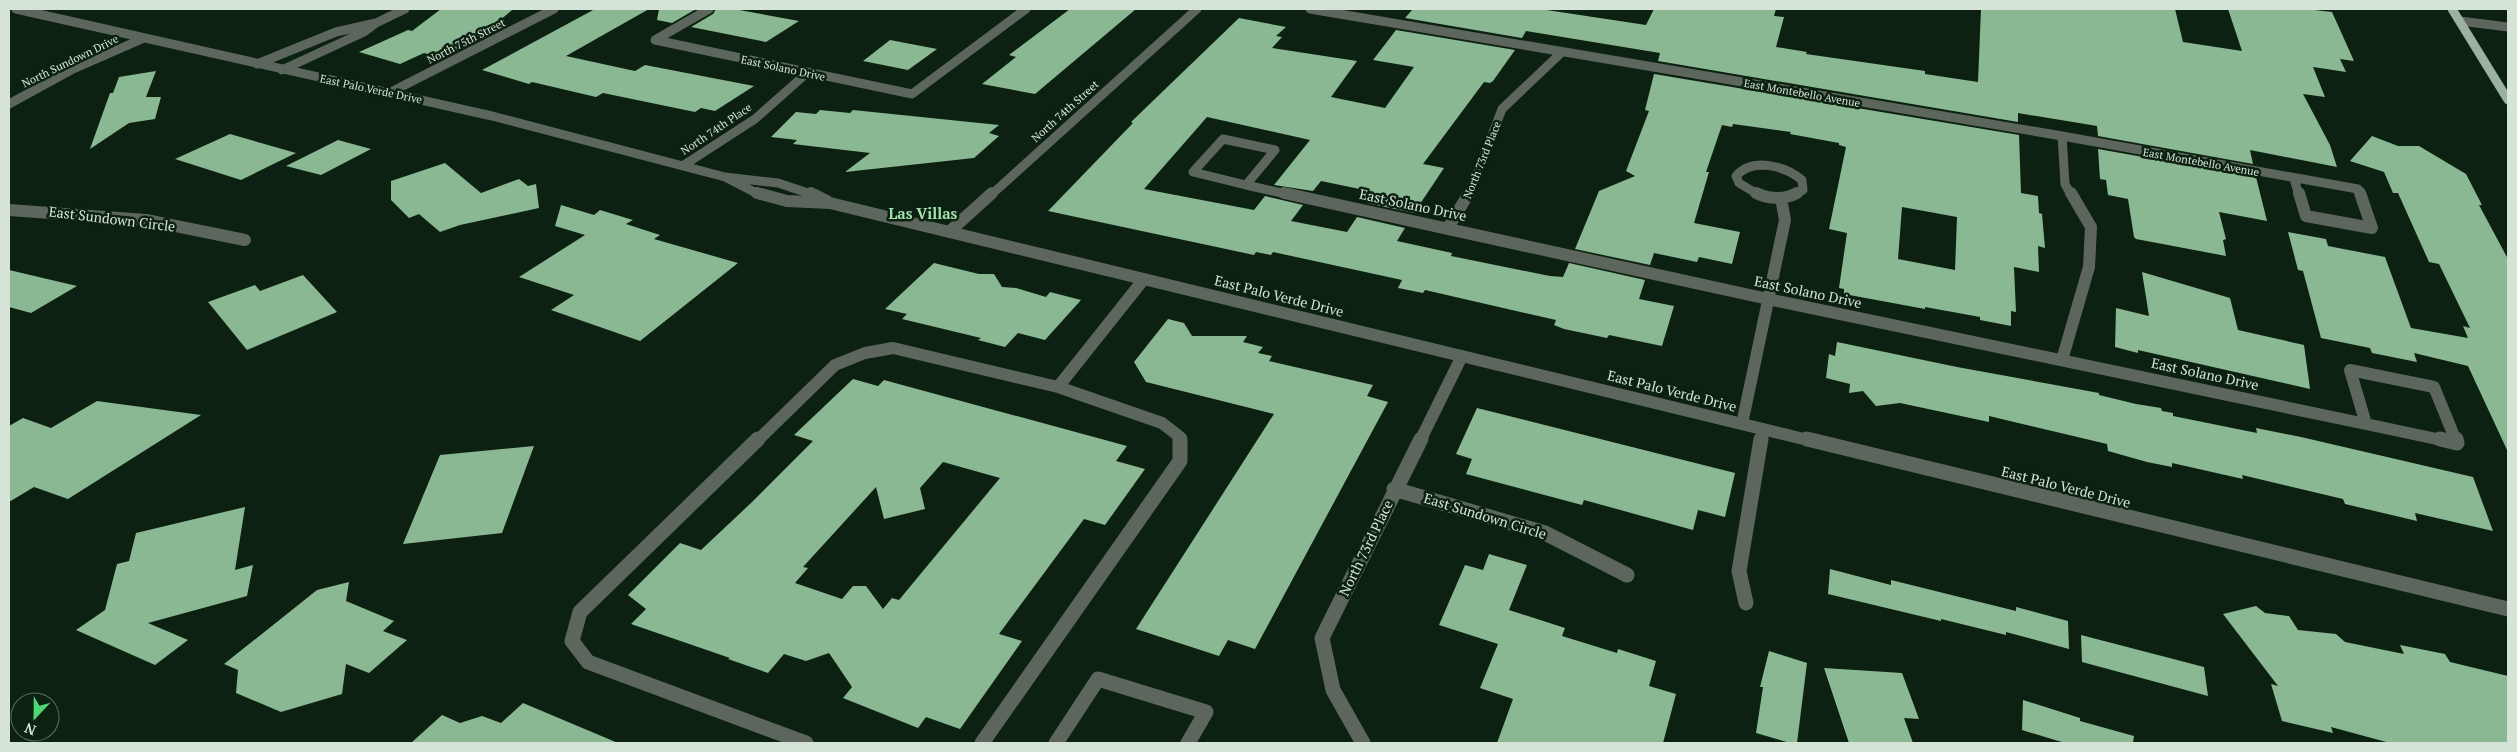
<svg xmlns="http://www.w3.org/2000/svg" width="2517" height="752" viewBox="0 0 2517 752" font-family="'PT Serif',serif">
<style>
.building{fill:#8ab892;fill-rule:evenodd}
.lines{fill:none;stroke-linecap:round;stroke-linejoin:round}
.minor-far2{stroke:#5c665d;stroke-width:9}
.minor-far1{stroke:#5c665d;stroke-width:12}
.minor{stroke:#5c665d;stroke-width:15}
.major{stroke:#9cb29f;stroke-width:9}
.labels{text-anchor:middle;stroke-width:5;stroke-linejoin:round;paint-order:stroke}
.far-street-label{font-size:11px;fill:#d6e3d7;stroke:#0c2111}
.street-label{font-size:14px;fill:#d6e3d7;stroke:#0c2111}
.neighbourhood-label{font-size:15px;font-weight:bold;fill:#a2e3ad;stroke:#0c2111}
</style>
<rect width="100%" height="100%" fill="#0c2111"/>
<path class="building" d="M 441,9 L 512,10 L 472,44 L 442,59 L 424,53 L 400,64 L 359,52 L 408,30 L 412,31 Z
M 595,9 L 649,9 L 566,56 L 635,71 L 645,65 L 754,86 L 715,111 L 701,108 L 695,112 L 603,93 L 596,97 L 532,82 L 529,84 L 482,70 Z
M 659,9 L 696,9 L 672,23 L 657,20 Z
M 716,9 L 734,9 L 799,21 L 766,42 L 691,27 L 713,14 Z
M 1070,9 L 1136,9 L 1035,94 L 982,84 L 1016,57 L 1009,55 Z
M 1413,9 L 1540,9 L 1646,25 L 1654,9 L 1776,9 L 1774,16 L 1784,17 L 1776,47 L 1807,52 L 1806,54 L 1925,71 L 1925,74 L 1978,82 L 1981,9 L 2175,9 L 2183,42 L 2242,51 L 2228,9 L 2306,9 L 2332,12 L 2354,61 L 2340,59 L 2346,72 L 2313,67 L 2325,97 L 2303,94 L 2330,145 L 2337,167 L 2250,150 L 2253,164 L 2098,136 L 2097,126 L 2018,113 L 2018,122 L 1658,61 L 1660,53 L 1599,43 L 1526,31 L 1522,38 L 1405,18 Z
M 1239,18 L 1286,27 L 1276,36 L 1282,37 L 1272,48 L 1357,61 L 1331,97 L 1385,108 L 1414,67 L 1373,60 L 1396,30 L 1515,50 L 1493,81 L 1490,83 L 1484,82 L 1423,164 L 1444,168 L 1414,213 L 1367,203 L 1374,192 L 1321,181 L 1313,191 L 1274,185 L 1310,140 L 1207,117 L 1144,189 L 1254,210 L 1265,196 L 1303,205 L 1291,221 L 1347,232 L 1357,217 L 1405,228 L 1397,241 L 1452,253 L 1451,256 L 1550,276 L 1563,277 L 1569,263 L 1645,280 L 1639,299 L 1674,306 L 1662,346 L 1609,335 L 1607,338 L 1564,329 L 1554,325 L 1556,320 L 1425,290 L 1423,293 L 1398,288 L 1402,280 L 1273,252 L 1271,255 L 1256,252 L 1254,255 L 1048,211 L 1133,123 L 1131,122 Z
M 890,40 L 937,49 L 908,70 L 863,61 Z
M 156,71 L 146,97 L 161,97 L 155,119 L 129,123 L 90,149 L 110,93 L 113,93 L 119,77 Z
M 1654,74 L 2019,135 L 2021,193 L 2038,196 L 2039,213 L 2042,214 L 2045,248 L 2038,246 L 2039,272 L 2014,267 L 2016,312 L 2011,311 L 2011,326 L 1980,320 L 1980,317 L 1925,307 L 1925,309 L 1844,294 L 1844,289 L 1839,288 L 1847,233 L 1829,229 L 1846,147 L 1839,145 L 1839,143 L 1790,134 L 1791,132 L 1733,124 L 1732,127 L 1722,125 L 1706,172 L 1709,172 L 1694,223 L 1740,232 L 1732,264 L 1699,257 L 1697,262 L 1654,253 L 1650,265 L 1575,249 L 1599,191 L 1635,176 L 1626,171 L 1649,111 L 1645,110 ZM 1902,207 L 1957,217 L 1955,270 L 1898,259 Z
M 820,110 L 850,113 L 853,110 L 999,125 L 989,133 L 999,136 L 974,158 L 845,172 L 870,153 L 793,144 L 797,140 L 771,137 L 796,112 L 816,114 Z
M 230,134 L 296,153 L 241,180 L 175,159 Z
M 2372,136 L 2398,146 L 2419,146 L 2466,174 L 2482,205 L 2479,205 L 2508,259 L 2508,452 L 2468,366 L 2414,353 L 2417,362 L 2372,353 L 2370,348 L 2321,338 L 2303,271 L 2298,270 L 2288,232 L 2326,239 L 2328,246 L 2385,257 L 2411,328 L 2468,338 L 2463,326 L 2470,328 L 2439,264 L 2429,262 L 2398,193 L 2393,193 L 2384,172 L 2350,161 Z
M 338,140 L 371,149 L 321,175 L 286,166 Z
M 2098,149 L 2256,177 L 2267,221 L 2219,212 L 2226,239 L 2223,240 L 2226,256 L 2136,239 L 2134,237 L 2128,199 L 2108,195 L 2106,180 L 2100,179 Z
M 445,163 L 481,193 L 519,179 L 528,186 L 536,184 L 539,208 L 460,225 L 440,232 L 419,214 L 409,218 L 391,200 L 391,181 Z
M 561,205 L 594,215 L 600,210 L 633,220 L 626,224 L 660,235 L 654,239 L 738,263 L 640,341 L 551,310 L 574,295 L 519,277 L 585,235 L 555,226 Z
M 934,263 L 979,274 L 994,274 L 1002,287 L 1016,288 L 1046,297 L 1050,292 L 1081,300 L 1045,340 L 1018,333 L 1005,347 L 978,340 L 981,338 L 902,319 L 907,314 L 885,309 Z
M 9,270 L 77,286 L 31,313 L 9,307 Z
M 2142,272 L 2230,298 L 2238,330 L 2304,345 L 2310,389 L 2138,350 L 2138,353 L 2115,347 L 2116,308 L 2149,316 Z
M 303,275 L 337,312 L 247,350 L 208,302 L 255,285 L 260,291 Z
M 1168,319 L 1184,323 L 1192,336 L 1247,336 L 1243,342 L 1263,347 L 1258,353 L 1272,356 L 1269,361 L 1373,385 L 1367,396 L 1388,402 L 1255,649 L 1228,640 L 1219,656 L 1136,629 L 1274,414 L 1146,382 L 1134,362 Z
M 1837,342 L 1957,367 L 2099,393 L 2099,395 L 2136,404 L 2161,408 L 2162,411 L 2173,413 L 2173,416 L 2257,433 L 2256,428 L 2301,437 L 2473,477 L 2493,531 L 2415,513 L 2417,521 L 2345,504 L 2343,499 L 2242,475 L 2243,479 L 2172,463 L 2172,467 L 2147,462 L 2108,451 L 2107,444 L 1989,416 L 1989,422 L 1900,403 L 1876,406 L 1863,391 L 1849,393 L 1850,384 L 1826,378 L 1829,354 L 1835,356 Z
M 853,379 L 878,386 L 884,380 L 1127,446 L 1116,461 L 1145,469 L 1105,525 L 1084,519 L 999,634 L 1022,641 L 960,729 L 926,717 L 918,728 L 843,698 L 852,687 L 829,653 L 806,661 L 784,654 L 768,673 L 728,659 L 730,658 L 631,624 L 646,609 L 628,595 L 680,543 L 701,550 L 751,503 L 813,441 L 794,435 ZM 943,462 L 1000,478 L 899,600 L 892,598 L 883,609 L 866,586 L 853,586 L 842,599 L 795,583 L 808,568 L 803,567 L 876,487 L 884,519 L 925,509 L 920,488 Z
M 97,401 L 201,415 L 68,499 L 34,487 L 9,502 L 9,426 L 23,418 L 51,428 Z
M 1477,408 L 1735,473 L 1725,517 L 1698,510 L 1693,530 L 1584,500 L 1582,505 L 1466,474 L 1472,459 L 1456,454 Z
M 534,446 L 502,533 L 403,544 L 440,455 Z
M 245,507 L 235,570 L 253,565 L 247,596 L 148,623 L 188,640 L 155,665 L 76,630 L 105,610 L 117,564 L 129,561 L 136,533 Z
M 1489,554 L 1527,565 L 1509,610 L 1565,628 L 1562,636 L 1617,653 L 1618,649 L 1656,661 L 1649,686 L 1676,694 L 1663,743 L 1497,743 L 1513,699 L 1480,688 L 1498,644 L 1439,625 L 1465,565 L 1483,570 Z
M 1830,569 L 1891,585 L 1891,580 L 2016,611 L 2016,607 L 2068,621 L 2069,649 L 2006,632 L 2006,635 L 1941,619 L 1941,621 L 1828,594 Z
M 349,582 L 346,601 L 394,621 L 383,631 L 407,640 L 369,673 L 346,664 L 342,694 L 281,712 L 236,693 L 238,670 L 224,664 L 317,590 Z
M 2256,606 L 2265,613 L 2289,616 L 2298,630 L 2336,634 L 2345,642 L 2404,654 L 2400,645 L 2445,654 L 2450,662 L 2508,676 L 2508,743 L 2390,743 L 2331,727 L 2333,733 L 2282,721 L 2271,684 L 2278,686 L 2223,614 Z
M 2081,635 L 2204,667 L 2208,696 L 2082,662 Z
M 1769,651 L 1807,663 L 1797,743 L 1790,743 L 1756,733 L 1763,687 L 1760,687 Z
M 1824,668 L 1902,673 L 1919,719 L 1904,718 L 1913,743 L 1849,743 Z
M 2023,700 L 2080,718 L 2080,721 L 2134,736 L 2133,743 L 2065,743 L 2022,730 Z
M 523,703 L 618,743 L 411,743 L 442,715 L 460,723 L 482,716 L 501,723 Z"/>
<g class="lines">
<path class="minor-far2" d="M 16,9 L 492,116 L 725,177 L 778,183 L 814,195
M 1310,9 L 2062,136 L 2358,189 L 2360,195
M 2460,21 L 2508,27
M 376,23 L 405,9
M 655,40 L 912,94 L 1026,9
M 655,40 L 709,9
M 257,64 L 336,32 L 376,23 L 364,32 L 282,70
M 389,93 L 554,9
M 9,104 L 71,70 L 142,39
M 2062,136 L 2065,184 L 2071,195
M 1223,139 L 1275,150 L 1246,185 L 1193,172 Z
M 684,165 L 755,119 L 807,73
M 725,177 L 760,195
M 2294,179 L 2299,195
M 1246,185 L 1290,195
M 991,195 L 1197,9
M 1469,195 L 1502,109 L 1562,52
M 1759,195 L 1739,183 L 1736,176 C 1753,157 1785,166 1802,180 L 1803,190 L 1794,195"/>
<path class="minor-far1" d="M 757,193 L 787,201 L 830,203 L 1812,441
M 811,193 L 827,201
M 1284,193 L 1768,299 L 2366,424
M 1756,193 C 1769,199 1784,200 1797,193
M 2299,193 L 2306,216 L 2372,228 L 2360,193
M 9,210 L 146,220 L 245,240
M 1448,228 L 1469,193
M 949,232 L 992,193
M 2062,360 L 2089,267 L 2091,227 L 2071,193
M 1058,387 L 1144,279
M 1742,424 L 1785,220 L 1781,198
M 757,441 L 835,365 L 865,353 L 893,348 L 1058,387 L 1162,423 L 1180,437 L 1180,441
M 1420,441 L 1462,356
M 1761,441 L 1763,429
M 2446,441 L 2366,424 L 2350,370 L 2434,387 L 2456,441"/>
<path class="minor" d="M 758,439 L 580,612 L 572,641 L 588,662 L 806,743
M 1807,439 L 2508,609
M 2440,439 L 2457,443 L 2456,439
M 1394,489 L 1545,533 L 1627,575
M 1746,603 L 1739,571 L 1761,439
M 982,743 L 1180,461 L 1180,439
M 1056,743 L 1098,679 L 1206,712 L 1188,743
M 1363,743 L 1333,690 L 1322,638 L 1421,439"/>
<path class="major" d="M 2452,9 L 2508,100"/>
</g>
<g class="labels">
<g class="far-street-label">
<text transform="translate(466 41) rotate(-27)" y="4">North 75th Street</text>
<text transform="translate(70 61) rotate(-26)" y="4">North Sundown Drive</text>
<text transform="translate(783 68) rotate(12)" y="4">East Solano Drive</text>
<text transform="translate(371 89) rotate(12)" y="4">East Palo Verde Drive</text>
<text transform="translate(1802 93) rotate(10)" y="4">East Montebello Avenue</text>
<text transform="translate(1065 111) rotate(-42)" y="4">North 74th Street</text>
<text transform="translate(716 129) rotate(-34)" y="4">North 74th Place</text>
<text transform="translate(1482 160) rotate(-68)" y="4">North 73rd Place</text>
<text transform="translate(2201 162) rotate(10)" y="4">East Montebello Avenue</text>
</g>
<g class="street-label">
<text transform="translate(1413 205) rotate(12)" y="5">East Solano Drive</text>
<text transform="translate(112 219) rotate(7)" y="5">East Sundown Circle</text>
<text transform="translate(1808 292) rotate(12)" y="5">East Solano Drive</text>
<text transform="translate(1279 296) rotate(14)" y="5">East Palo Verde Drive</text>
<text transform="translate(2205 374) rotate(12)" y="5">East Solano Drive</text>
<text transform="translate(1672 391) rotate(14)" y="5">East Palo Verde Drive</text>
<text transform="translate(2066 487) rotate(14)" y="5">East Palo Verde Drive</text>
<text transform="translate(1485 516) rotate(17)" y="5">East Sundown Circle</text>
<text transform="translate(1366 548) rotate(-64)" y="5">North 73rd Place</text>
</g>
<g class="neighbourhood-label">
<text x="923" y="219">Las Villas</text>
</g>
</g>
<rect width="2517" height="752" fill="none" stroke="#d6e3d7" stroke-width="20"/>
<g transform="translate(35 717) rotate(202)"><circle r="24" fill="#0c2111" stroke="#5d6f60"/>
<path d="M0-4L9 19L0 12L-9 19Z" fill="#4fd675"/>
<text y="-8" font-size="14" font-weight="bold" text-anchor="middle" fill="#d6e3d7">N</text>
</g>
</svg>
